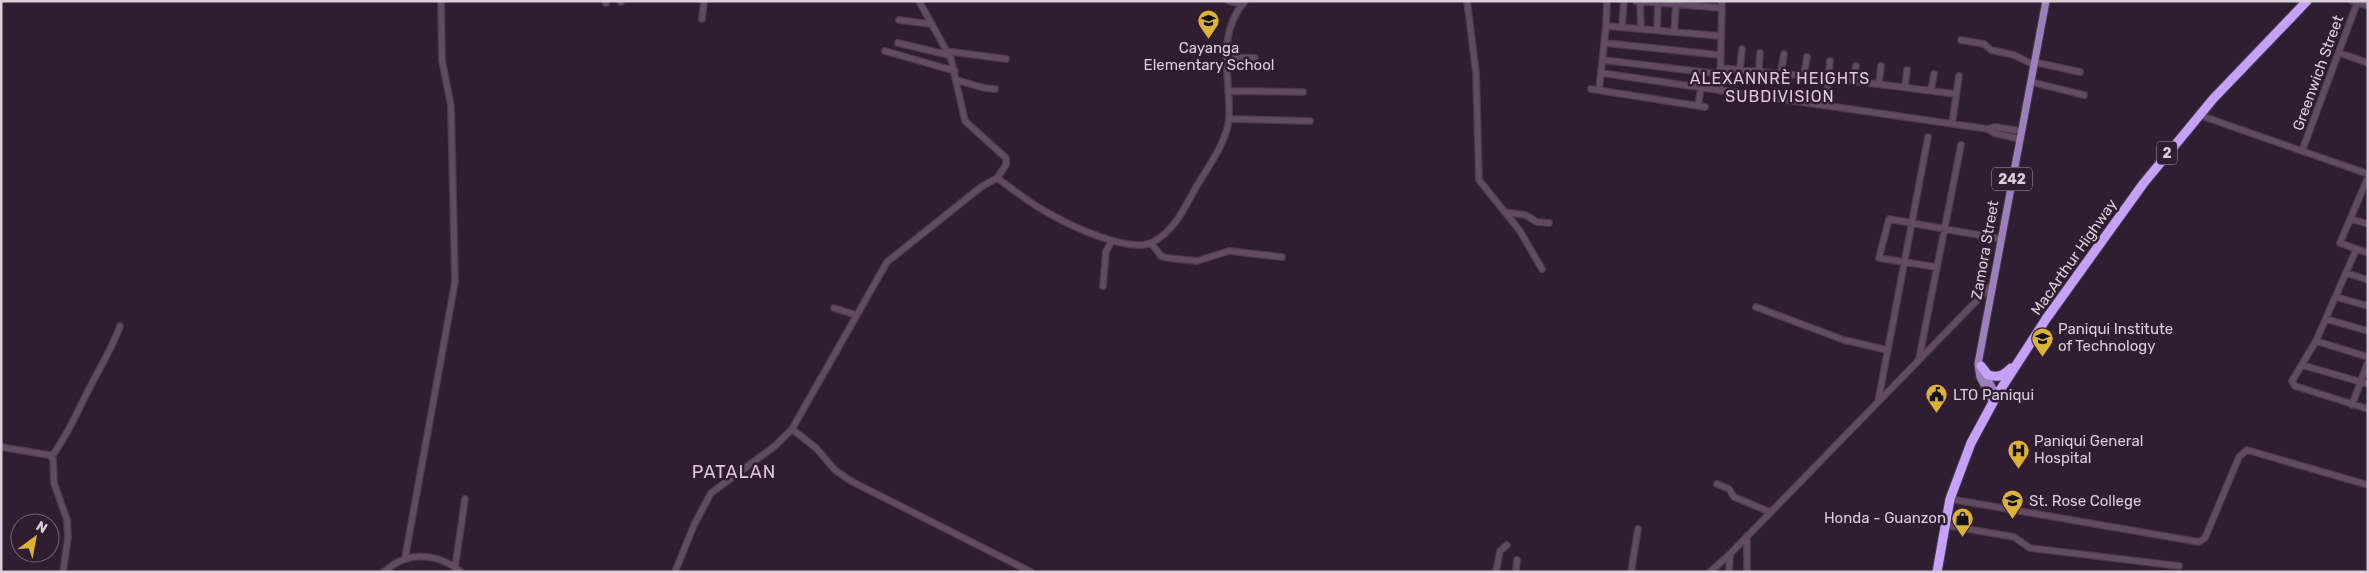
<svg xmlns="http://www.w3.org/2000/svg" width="2369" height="573" viewBox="0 0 2369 573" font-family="Rubik,sans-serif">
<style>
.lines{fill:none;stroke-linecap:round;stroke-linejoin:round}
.minor-casing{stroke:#4b3a4a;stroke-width:8}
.major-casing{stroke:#4b3a4a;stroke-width:9}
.highway-casing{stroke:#4b3a4a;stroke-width:11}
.minor{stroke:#624b62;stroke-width:5.5}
.major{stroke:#9e7fbd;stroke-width:7}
.highway{stroke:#c6a1f9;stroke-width:9}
.labels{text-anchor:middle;stroke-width:5;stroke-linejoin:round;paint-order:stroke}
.shield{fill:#311d31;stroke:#a898a7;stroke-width:1}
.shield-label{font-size:14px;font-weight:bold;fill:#dbcdda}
.poi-label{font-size:15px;fill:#dbcdda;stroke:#311d31;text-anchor:start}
.street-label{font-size:15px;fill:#dbcdda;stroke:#311d31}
.neighbourhood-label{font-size:16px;letter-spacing:1px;fill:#e1c6e0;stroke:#311d31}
.quarter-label{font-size:18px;letter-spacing:1px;fill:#e1c6e0;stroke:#311d31}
</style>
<rect width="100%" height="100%" fill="#311d31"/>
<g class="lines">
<defs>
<path id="minor" d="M 919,1 L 951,59 L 965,121 L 1006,158 L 1006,165 L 997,178
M 1229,1 L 1242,4
M 1467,1 L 1476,73 L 1479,180 L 1520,231 L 1542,269
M 1636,1 L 1722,8
M 2352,1 L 2368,6
M 621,2 L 621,1
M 1640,2 L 1641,29
M 606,3 L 606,1
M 702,19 L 704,1
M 899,20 L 931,24
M 1606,26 L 1720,36
M 1622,27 L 1624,1
M 1657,30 L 1658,4
M 1674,32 L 1676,5
M 1961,40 L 1984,44 L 1991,50 L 2014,55 L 2034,65
M 898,43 L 949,55
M 1605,43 L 1720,55
M 885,51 L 955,71
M 946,51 L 1006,59
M 2340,53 L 2368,63
M 1226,57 L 1255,58
M 1603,60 L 1720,74
M 2034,62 L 2080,72
M 1720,68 L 1829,78 L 1956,94
M 1740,69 L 1742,49
M 1759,70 L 1760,53
M 1781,72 L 1784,54
M 1601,73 L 1988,129 L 1995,127 L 2021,131
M 1804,75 L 1807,57
M 957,80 L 984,88 L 995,89
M 1854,81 L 1856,66
M 2031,82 L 2084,95
M 1879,84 L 1881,66
M 1905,87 L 1907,70
M 1591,89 L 1705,107
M 1599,90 L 1606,26 L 1607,1
M 1931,90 L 1934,74
M 1228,91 L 1303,92
M 1720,91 L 1722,1
M 1826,105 L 1830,61
M 1698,106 L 1701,88
M 2199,115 L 2368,174
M 1229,119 L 1310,121
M 1952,124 L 1959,76
M 1988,129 L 1994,133 L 2020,139
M 2302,151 L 2357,3
M 2368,177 L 2340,243 L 2368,253
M 1505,212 L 1525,215 L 1537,222 L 1549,223
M 2351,219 L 2368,224
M 1151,243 L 1161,256 L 1167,258 L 1197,261 L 1229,251 L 1282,257
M 2356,250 L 2316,341 L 2292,381 L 2295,386 L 2368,409
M 1936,267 L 1879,258 L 1889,219 L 2001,239
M 2346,273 L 2368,280
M 1103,286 L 1106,251 L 1112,241
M 2336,297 L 2368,306
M 1756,307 L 1844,340 L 1887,350
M 834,308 L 856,315
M 2326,319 L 2368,331
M 2316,341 L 2368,357
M 1919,359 L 1961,145
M 2302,365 L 2368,384
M 1878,402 L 1928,137
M 2352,405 L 2368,362
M 792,429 L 816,448 L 835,470 L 851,481 L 1031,572
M 1,447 L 49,455 L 53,459 L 54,483 L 67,520 L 68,537 L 63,572
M 52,456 C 68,435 77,412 89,389 C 100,367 112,349 120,326
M 1717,484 L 1729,489 L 1734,497 L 1770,512
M 1950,499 L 2199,542 L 2205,538 L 2239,457 L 2247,450 L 2368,485
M 1945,525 L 2014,537 L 2030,548 L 2179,566
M 405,558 L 455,282 L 451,106 L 442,60 L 441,1
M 455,568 L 465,499
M 384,572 C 407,551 437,552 461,572
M 675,572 L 694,525 L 711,493 L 775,446 L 792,429 L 887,262 L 981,187 L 997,178 C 1014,190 1031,204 1050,214 C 1071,226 1130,254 1153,242 C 1174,231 1184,209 1195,189 C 1207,168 1227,143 1229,118 C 1231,77 1215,35 1245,1
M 1496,572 L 1500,551 L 1507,545
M 1516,572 L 1517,560
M 1631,572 L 1638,529
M 1710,572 L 1730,554 L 1992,285
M 1729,572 L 1730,554
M 1747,572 L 1747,536"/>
<path id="major" d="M 1983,372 L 1997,395
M 1993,403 L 1980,377 L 1978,364 L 2046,1"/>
<path id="highway" d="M 1981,366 L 1988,375 C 1998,378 2003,376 2011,368
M 1937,572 L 1950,499 L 1971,443 L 1997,395 L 2046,319 L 2143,184 L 2213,99 L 2307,1"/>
</defs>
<use href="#minor" class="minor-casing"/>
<use href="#major" class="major-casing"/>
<use href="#highway" class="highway-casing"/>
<use href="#minor" class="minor"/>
<use href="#major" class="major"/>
<use href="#highway" class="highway"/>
</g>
<defs>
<symbol id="school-pin" viewBox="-11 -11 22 30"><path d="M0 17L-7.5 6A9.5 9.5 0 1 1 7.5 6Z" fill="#dbb233" stroke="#311d31"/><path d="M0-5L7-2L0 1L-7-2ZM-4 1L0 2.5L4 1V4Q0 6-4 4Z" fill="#111"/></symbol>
<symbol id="civic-pin" viewBox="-11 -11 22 30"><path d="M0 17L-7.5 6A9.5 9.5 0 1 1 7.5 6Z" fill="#dbb233" stroke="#311d31"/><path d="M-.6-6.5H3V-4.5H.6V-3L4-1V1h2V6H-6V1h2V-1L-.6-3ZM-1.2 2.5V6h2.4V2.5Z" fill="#111"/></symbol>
<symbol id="hospital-pin" viewBox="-11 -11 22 30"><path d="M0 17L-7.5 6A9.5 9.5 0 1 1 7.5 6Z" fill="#dbb233" stroke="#311d31"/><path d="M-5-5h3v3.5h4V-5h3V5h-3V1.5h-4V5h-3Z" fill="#111"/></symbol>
<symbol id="university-pin" viewBox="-11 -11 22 30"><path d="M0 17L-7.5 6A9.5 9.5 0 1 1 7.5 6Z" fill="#dbb233" stroke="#311d31"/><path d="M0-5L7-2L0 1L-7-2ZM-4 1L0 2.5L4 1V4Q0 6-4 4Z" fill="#111"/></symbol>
<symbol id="shop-pin" viewBox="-11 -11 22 30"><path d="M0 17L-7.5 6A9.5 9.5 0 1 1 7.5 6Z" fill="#dbb233" stroke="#311d31"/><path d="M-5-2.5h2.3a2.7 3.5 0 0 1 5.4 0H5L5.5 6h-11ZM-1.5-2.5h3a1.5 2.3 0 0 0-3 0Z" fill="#111"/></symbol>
</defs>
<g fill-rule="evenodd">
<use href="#school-pin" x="1196" y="8" width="25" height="34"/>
<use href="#school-pin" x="2030" y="326" width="25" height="34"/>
<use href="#civic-pin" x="1924" y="382" width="25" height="34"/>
<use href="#hospital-pin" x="2006" y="438" width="25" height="34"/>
<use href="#university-pin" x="2000" y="488" width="25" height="34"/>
<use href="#shop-pin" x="1950" y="506" width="25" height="34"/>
</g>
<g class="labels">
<g class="shield">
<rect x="2157" y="141.5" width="20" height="23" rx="4"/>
<rect x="1992" y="167.5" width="40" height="23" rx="4"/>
</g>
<g class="shield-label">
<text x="2167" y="158">2</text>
<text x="2012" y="184">242</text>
</g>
<g class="poi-label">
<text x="1209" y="53" text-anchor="middle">Cayanga<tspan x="1209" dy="17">Elementary School</tspan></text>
<text x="2058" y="334">Paniqui Institute<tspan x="2058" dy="17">of Technology</tspan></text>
<text x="1953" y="400">LTO Paniqui</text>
<text x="2034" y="446">Paniqui General<tspan x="2034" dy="17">Hospital</tspan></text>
<text x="2029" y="506">St. Rose College</text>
<text x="1946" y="523" text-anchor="end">Honda - Guanzon</text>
</g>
<g class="street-label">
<text transform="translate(2318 73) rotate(-70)" y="5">Greenwich Street</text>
<text transform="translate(1985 250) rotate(-80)" y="5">Zamora Street</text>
<text transform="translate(2074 257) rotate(-55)" y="5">MacArthur Highway</text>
</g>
<g class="neighbourhood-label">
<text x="1780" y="84">ALEXANNRÈ HEIGHTS<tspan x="1780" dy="18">SUBDIVISION</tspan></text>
</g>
<g class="quarter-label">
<text x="734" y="478">PATALAN</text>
</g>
</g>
<rect width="2369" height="573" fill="none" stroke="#dbcdda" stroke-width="5"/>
<g transform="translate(35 538) rotate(32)"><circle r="24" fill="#311d31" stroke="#756375"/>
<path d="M0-4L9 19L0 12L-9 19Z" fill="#dbb233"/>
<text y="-8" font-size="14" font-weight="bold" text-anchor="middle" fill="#dbcdda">N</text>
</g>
</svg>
